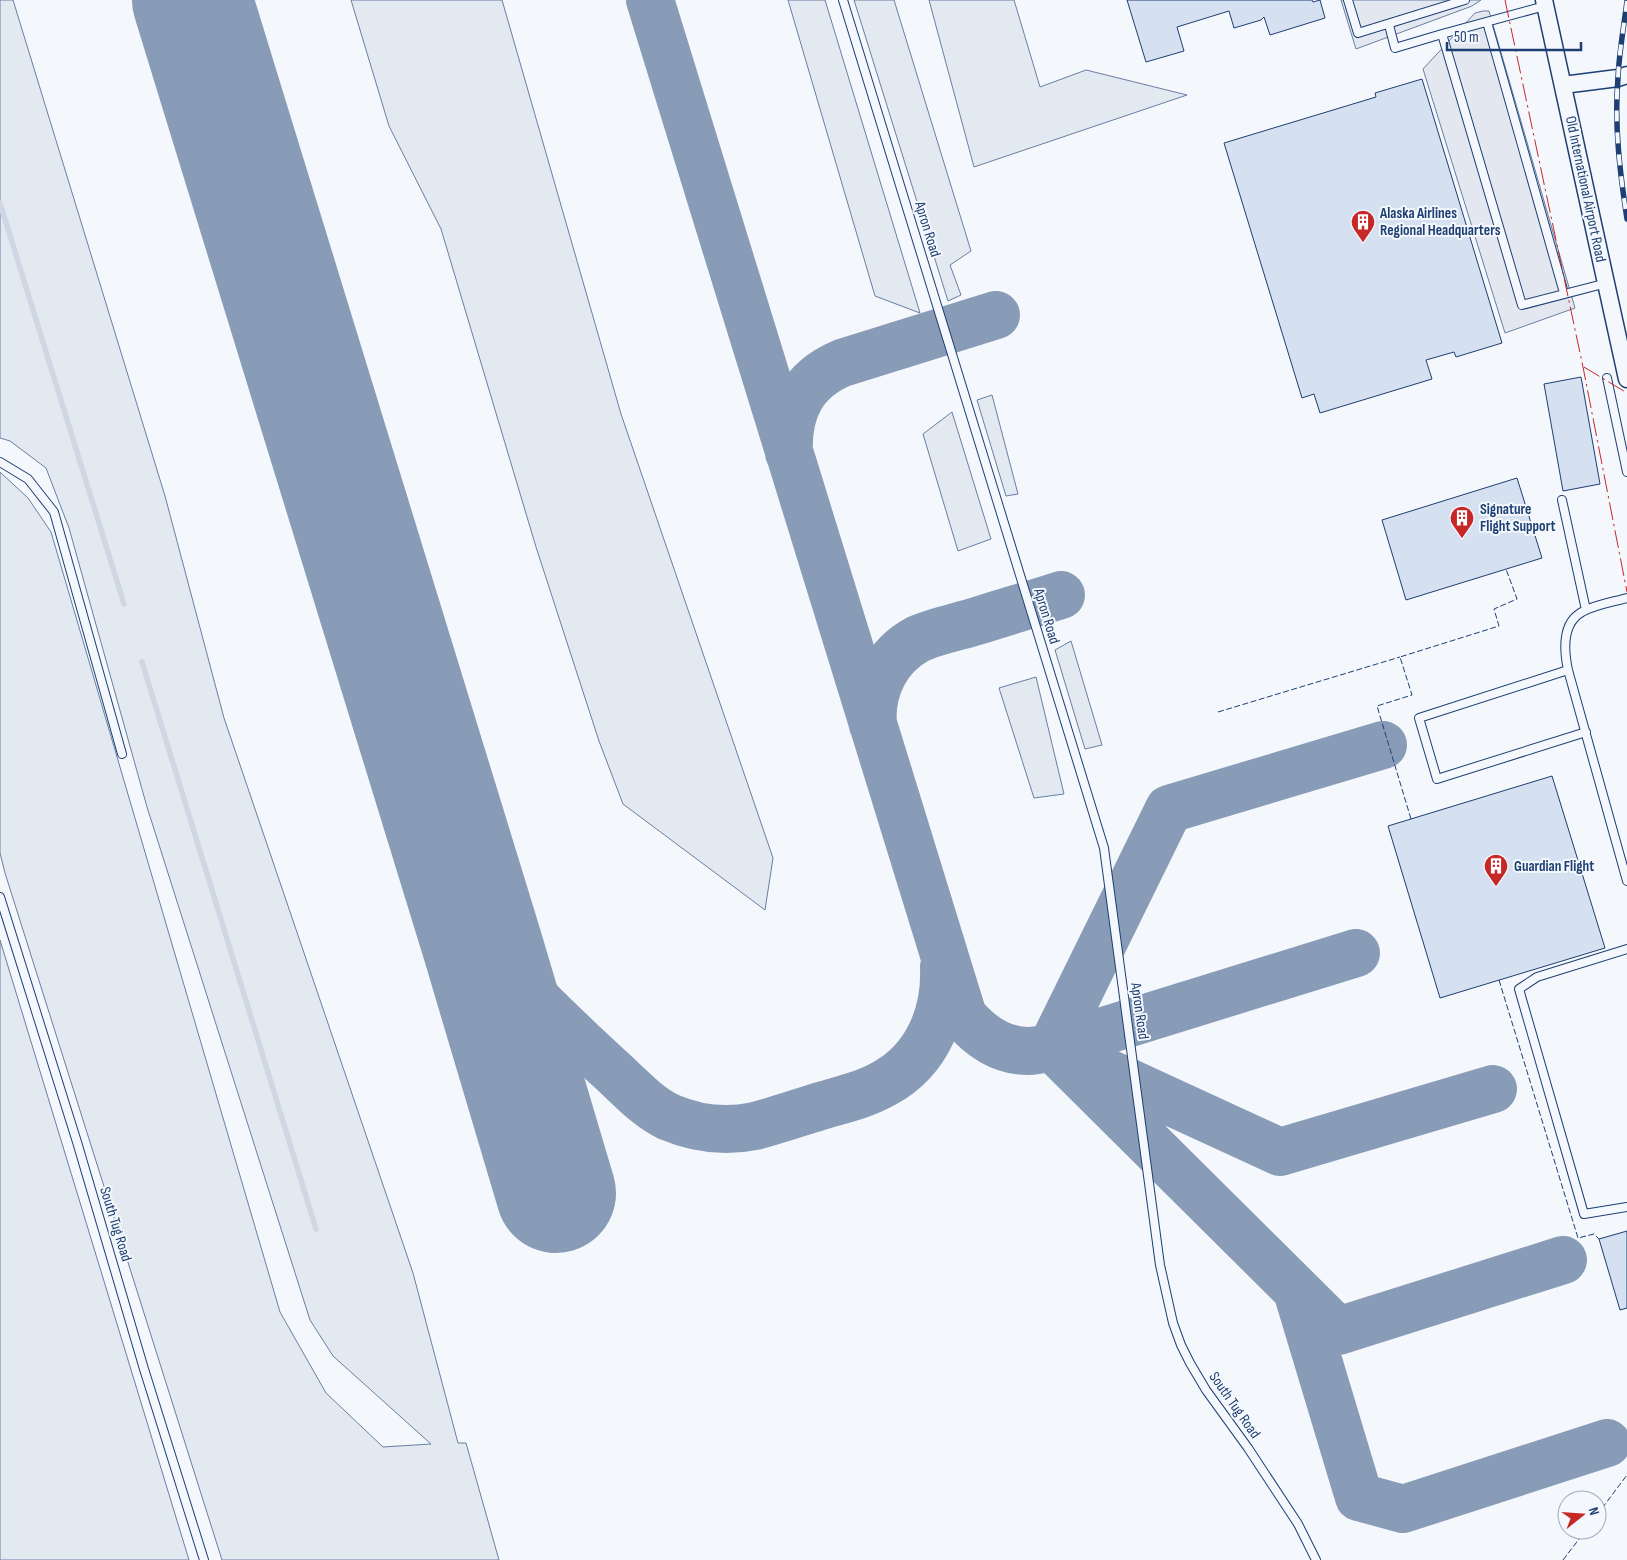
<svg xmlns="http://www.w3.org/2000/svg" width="1627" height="1560" viewBox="0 0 1627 1560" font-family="'Sofia Sans Condensed',sans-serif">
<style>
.green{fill:#e3e9f0;stroke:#687fa3}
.parking{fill:#e3e8f0;stroke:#687fa3}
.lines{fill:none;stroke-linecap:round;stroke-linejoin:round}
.stream{stroke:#cfd7e4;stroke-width:5.5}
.taxiway{stroke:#889bb7;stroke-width:48}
.runway{stroke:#889bb7;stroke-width:120}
.building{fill:#d5e0f0;stroke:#1d3f73}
.lane-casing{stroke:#1d3f73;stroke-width:10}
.street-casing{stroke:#1d3f73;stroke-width:19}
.lane{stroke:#f4f7fb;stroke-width:8}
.street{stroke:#f4f7fb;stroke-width:16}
.rail-casing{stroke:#1d3f73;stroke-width:5.5}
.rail{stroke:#f4f7fb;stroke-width:4;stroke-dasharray:11;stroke-linecap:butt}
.fence{stroke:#1d3f73;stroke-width:1;stroke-dasharray:6 2.5;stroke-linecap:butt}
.power{stroke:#c62828;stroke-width:1;stroke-dasharray:18 4 2.5 4;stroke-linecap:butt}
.labels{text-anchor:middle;stroke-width:4;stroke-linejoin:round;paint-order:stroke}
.street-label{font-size:15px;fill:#1d3f73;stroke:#f4f7fb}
.poi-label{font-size:15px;font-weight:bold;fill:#1d3f73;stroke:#f4f7fb;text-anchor:start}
</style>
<rect width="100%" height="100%" fill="#f4f7fb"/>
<path class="green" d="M 0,0 L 13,0 L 165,496 L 224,718 L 413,1273 L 458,1443 L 466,1443 L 499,1560 L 222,1560 L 5,873 L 0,853 L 0,472 L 28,498 L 51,532 L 280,1312 L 326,1393 L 383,1447 L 431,1444 L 333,1356 L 310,1320 L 147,807 L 69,528 L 46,468 L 10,441 L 0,438 Z
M 351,0 L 502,0 L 621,414 L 773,858 L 765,910 L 623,804 L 599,741 L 536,547 L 441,229 L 389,126 Z
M 788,0 L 825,0 L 920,313 L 875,296 Z
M 854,0 L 894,0 L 971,251 L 950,265 L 961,295 L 948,301 Z
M 929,0 L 1014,0 L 1040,87 L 1086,70 L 1187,95 L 974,167 Z
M 992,395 L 1018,494 L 1006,496 L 977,400 Z
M 952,412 L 991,539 L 958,551 L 923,434 Z
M 1071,641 L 1102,745 L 1085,749 L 1055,650 Z
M 1036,677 L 1064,794 L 1034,798 L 999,688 Z
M 0,940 L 189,1560 L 0,1560 Z"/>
<path class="parking" d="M 1341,0 L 1481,0 L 1472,6 L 1356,49 Z
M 1483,11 L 1489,11 L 1575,308 L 1505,333 L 1423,69 L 1475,13 Z"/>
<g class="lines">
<path class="stream" d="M 0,203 L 124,604
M 142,662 L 316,1229"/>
<path class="taxiway" d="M 650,0 L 963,1016 C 979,1035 1001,1051 1028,1051 C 1036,1051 1044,1049 1052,1047 L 1356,953
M 789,453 C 787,411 802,380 842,363 L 996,315
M 873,725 C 870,690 886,656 918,639 C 936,631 957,627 977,621 C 1005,612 1033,604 1061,595
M 482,944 C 524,987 566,1029 610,1069 C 629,1086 646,1106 669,1117 C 697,1129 726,1132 755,1126 C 778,1120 801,1112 824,1105 C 845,1099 866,1094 885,1083 C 927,1060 946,1014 944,967
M 1052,1047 L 1338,1331 L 1563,1260
M 1052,1047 L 1169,809 L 1383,745
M 1080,1060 L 1280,1152 L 1493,1089
M 1298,1294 L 1359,1497 L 1403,1509 L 1607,1443"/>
<path class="runway" d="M 192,0 L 482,944 L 556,1193"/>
</g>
<path class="building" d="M 1127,0 L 1312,0 L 1313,2 L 1320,0 L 1325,18 L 1270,35 L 1264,17 L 1261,20 L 1234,28 L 1229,11 L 1177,27 L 1184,51 L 1146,62 Z
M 1422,79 L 1502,343 L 1456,357 L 1454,352 L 1426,360 L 1432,379 L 1320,413 L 1314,394 L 1302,398 L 1224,143 L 1376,97 L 1375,93 Z
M 1581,377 L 1600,484 L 1563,491 L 1544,384 Z
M 1517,478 L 1542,558 L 1406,600 L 1382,520 Z
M 1552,776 L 1605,948 L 1440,998 L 1388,826 Z
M 1627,1231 L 1627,1308 L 1620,1310 L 1599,1239 Z"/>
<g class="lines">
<defs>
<path id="lane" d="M 843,0 L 1104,848 L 1160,1265 L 1173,1323 L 1181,1345 L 1190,1363 L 1206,1390 L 1248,1448 L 1298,1524 L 1316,1560
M 1348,0 L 1358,33 L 1465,0
M 1545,6 L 1442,34 L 1522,305 L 1607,283
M 1487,22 L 1564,293
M 1389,25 L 1395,48 L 1442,34
M 1607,378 L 1627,472
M 0,462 L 28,479 L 54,512 L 122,754
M 1562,500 L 1586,610
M 1627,598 C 1613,602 1594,605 1582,612 C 1562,623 1564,651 1568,670 L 1627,881
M 1568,670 L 1419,718 L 1437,779 L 1586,732
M 0,897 L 77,1142 L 144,1369 L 204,1560
M 1627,949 L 1537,977 L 1519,989 L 1584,1214 L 1627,1207"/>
<path id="street" d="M 1544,0 L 1627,379
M 1563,85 L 1618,78 L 1627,75"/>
</defs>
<use href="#lane" class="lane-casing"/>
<use href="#street" class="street-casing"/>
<use href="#lane" class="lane"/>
<use href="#street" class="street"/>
<defs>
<path id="rail" d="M 1627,1 C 1624,26 1619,52 1618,78 C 1614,125 1620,173 1627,219"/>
</defs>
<use href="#rail" class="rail-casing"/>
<use href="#rail" class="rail"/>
<path class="fence" d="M 1218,712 L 1400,657
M 1411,819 L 1377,706 L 1412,695 L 1400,657 L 1499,626 L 1494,609 L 1517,599 L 1506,569
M 1499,980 L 1578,1238 L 1594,1234 L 1599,1239
M 1597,1515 L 1627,1475
M 1563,1560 L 1586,1530"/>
<path class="power" d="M 1505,0 L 1583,367 L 1627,592
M 1584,367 L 1627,393"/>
</g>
<defs>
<symbol id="building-pin" viewBox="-11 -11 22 30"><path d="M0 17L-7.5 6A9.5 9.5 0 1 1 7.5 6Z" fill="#c62828" stroke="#f4f7fb"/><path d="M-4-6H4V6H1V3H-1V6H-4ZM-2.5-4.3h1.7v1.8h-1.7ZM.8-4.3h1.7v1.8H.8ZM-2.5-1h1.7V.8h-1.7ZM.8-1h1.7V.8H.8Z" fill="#fff"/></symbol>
</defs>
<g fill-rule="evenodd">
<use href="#building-pin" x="1349" y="208" width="28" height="38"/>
<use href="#building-pin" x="1448" y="504" width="28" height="38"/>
<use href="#building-pin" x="1482" y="852" width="28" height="38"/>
</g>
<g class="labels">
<g class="street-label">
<text transform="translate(1586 189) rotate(78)" y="5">Old International Airport Road</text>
<text transform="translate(928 229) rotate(73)" y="5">Apron Road</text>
<text transform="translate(1047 616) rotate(73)" y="5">Apron Road</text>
<text transform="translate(1140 1011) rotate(82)" y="5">Apron Road</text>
<text transform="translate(116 1224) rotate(73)" y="5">South Tug Road</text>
<text transform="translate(1235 1405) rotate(55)" y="5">South Tug Road</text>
</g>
<g class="poi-label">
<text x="1380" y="218">Alaska Airlines<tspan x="1380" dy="17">Regional Headquarters</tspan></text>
<text x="1480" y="514">Signature<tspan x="1480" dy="17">Flight Support</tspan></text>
<text x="1514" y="871">Guardian Flight</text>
</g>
</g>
<g transform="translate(1582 1515) rotate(73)"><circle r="24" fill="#f4f7fb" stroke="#9eadc5"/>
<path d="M0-4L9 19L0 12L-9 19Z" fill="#c62828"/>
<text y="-8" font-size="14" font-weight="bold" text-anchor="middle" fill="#1d3f73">N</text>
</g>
<path d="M1447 42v8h134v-8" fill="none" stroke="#1d3f73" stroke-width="2.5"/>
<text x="1454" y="42" font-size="15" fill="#1d3f73" stroke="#f4f7fb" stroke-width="4" paint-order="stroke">50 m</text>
</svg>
